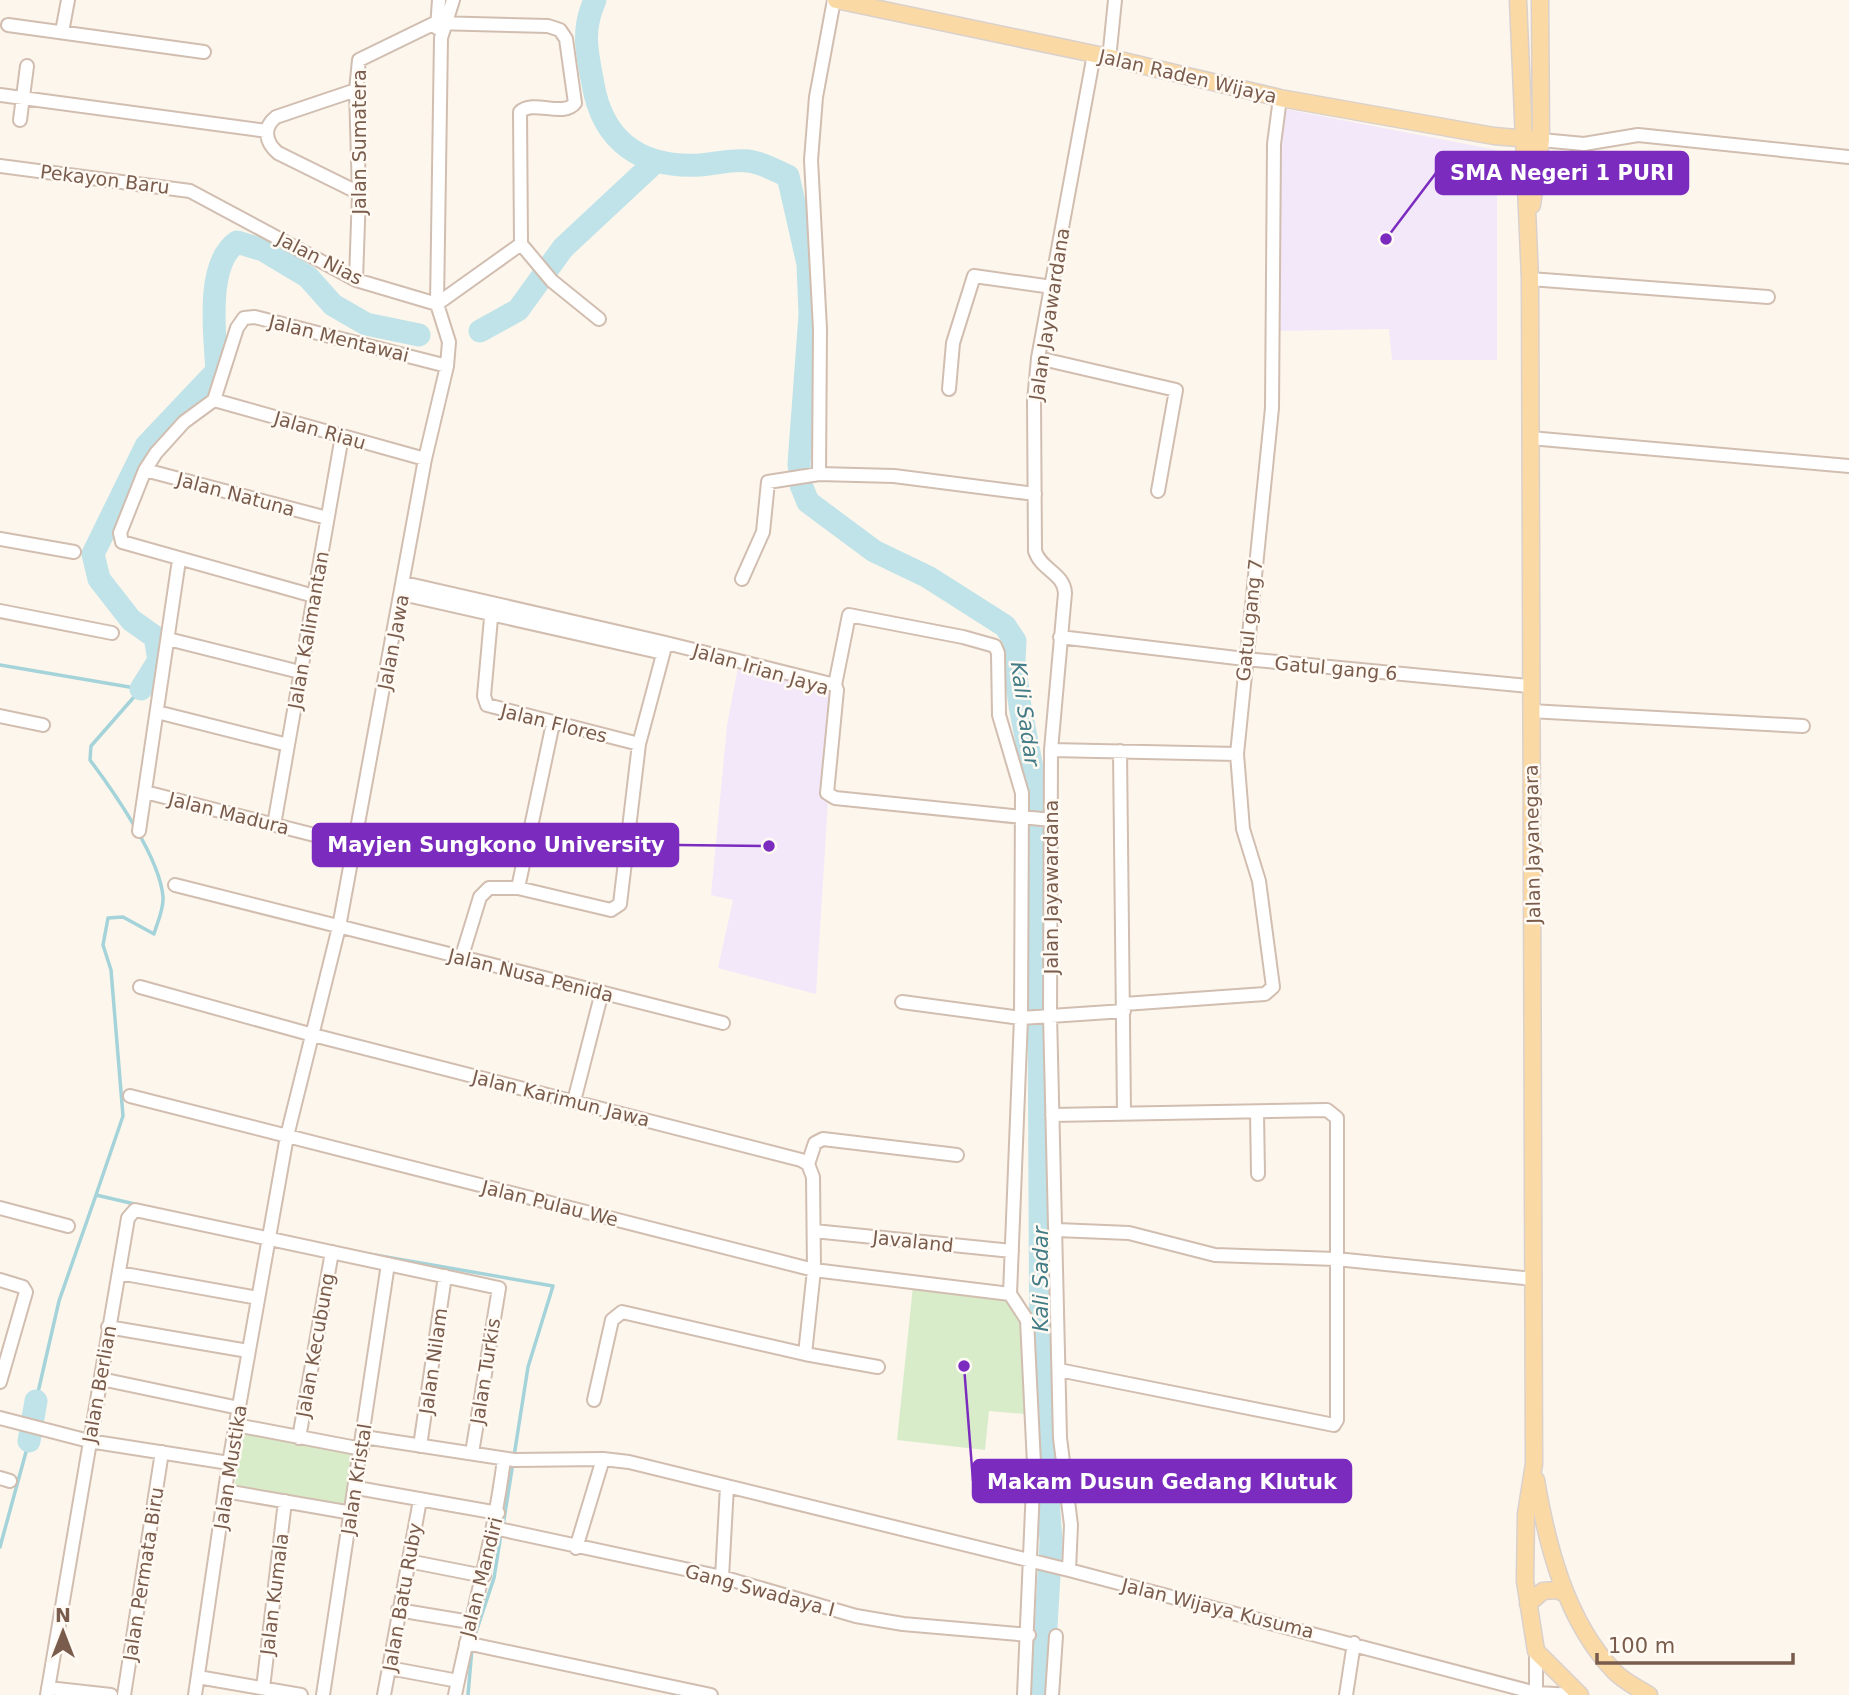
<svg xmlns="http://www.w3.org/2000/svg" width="1849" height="1695" viewBox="0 0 1849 1695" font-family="'DejaVu Sans',sans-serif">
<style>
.education{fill:#f3e8fa}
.green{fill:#d8ecc9}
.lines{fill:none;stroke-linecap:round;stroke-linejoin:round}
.stream{stroke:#a5d3da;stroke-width:3.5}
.river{stroke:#bfe3e8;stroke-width:23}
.minor-casing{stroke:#d1beb0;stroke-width:16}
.major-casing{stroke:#dad1cd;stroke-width:19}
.minor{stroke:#fff;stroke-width:12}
.major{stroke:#fbd9a5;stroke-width:16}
.labels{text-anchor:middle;stroke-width:5;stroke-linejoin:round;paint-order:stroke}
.street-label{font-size:19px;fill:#7a5c4d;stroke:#fffaf3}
.water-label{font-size:21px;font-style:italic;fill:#437c86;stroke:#fffaf3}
.leader{fill:none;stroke:#7b2cbf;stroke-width:2.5}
.callout-dot{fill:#7b2cbf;stroke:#fffaf3;stroke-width:2.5}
.callout{fill:#7b2cbf;stroke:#7b2cbf;stroke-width:2.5}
.callout-label{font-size:21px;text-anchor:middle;font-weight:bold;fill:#fff}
</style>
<rect width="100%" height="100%" fill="#fdf6ec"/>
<path class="education" d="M 1280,108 L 1497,150 L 1497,360 L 1392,360 L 1389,329 L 1276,331 Z
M 739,663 L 835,687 L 816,994 L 718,968 L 733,900 L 711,895 L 727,725 Z"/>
<path class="green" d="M 913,1286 L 1006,1298 L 1022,1322 L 1025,1414 L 989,1411 L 985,1450 L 897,1440 Z
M 243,1433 L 354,1451 L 345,1509 L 234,1490 Z"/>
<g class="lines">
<path class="stream" d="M 0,665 L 141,689
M 139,1205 L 96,1195 L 123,1116 L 111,970 L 103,945 L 108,918 L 123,917 L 154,934 C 157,923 164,909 163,897 C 160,858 114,792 90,760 L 91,746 L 141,689
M 369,1254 L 553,1286 L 528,1367 L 503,1526
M 36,1401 L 59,1301 L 96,1195
M 0,1547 L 29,1441
M 473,1641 L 494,1578 L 501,1534
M 468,1695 L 472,1648"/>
<path class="river" d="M 595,0 C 581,31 587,52 593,84 C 603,143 642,168 700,165 C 715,164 733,159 748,161 C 761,162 776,171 788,176 L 808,264 L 810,315 L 799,464 L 801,485 L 808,502 L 874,551 L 928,577 L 1005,626 L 1015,641 L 1014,661 L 1020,706 L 1038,799 L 1041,1397 L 1051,1541 L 1042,1695
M 480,331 L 518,310 L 563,248 L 654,163
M 141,689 L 159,660 L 155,637 L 131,620 L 99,579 L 93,554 L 146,446 L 217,371 C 215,336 205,264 237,242 L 263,250 L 308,277 L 333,305 L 366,324 L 419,335
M 29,1441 L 36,1401"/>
<defs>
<path id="minor" d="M 8,25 L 204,52
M 437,28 L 439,0
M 62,32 L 68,0
M 1109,59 L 1115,0
M 356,90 L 276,117 C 262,128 266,143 278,153 L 359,193
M 0,95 L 267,131
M 20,120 L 27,66
M 1541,140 L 1584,144 L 1638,135 L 1849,157
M 0,166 L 190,191 L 356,280 L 437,304 L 521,244 L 520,112 C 533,99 563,118 575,103 L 566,39 L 560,30 L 548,26 L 435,23 L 359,60 L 356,90 L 359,193 L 356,280
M 521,244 L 552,281 L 599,319
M 1530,279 L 1768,297
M 1038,358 L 1176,390 L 1158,491
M 949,389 L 953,343 L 974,276 L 1052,287
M 214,400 L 425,459
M 1530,438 L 1849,466
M 145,470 L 327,518
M 819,474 L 894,476 L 1035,494
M 0,539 L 74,552
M 742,579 L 763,532 L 768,482 L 819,474 L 820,329 L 811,160 L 816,97 L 834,0
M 404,583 L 666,643 L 835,685
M 402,594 L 663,653
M 314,596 L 122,542 L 120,533 L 145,470 L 156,453 L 184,422 L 214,400 L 237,328 L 244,318 L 255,317 L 447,366
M 492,607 L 484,696 L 487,705 L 639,744
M 0,611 L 112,633
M 1060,637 L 1245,659 L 1529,686
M 168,639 L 300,672
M 1530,711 L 1803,726
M 157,712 L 288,745
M 0,716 L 43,725
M 1051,750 L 1237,754
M 1120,751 L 1124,1113
M 145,792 L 354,845
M 274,825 L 342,436
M 139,831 L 179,560
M 175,885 L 723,1023
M 518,888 L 553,723
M 461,959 L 480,897 L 489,888 L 518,888 L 611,910 L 620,904 L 639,744 L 666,643
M 140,987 L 313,1035 L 801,1160 L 808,1164
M 902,1002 L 1021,1018 L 1022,793 L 999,715 L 998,653 L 995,646 L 963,637 L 849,615 L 835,685 L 837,690 L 827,793 L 835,798 L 1022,817 L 1051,820
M 1124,1004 L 1265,994 L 1273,987 L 1259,881 L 1243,829 L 1237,754 L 1272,408 L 1274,144 L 1280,98
M 130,1096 L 814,1270 L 1010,1294
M 574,1101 L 602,992
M 1257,1112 L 1258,1174
M 1052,1115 L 1327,1110 L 1337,1118 L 1337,1420 L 1334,1425 L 1059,1370
M 808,1164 L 815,1143 L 823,1139 L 957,1155
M 0,1208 L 68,1226
M 1057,1230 L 1129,1233 L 1215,1255 L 1336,1259 L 1533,1279
M 814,1231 L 1012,1251
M 119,1273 L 258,1298
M 0,1280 L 23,1287 L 26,1292 L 0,1382
M 108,1327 L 248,1351
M 805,1354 L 878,1367
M 101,1379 L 239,1408
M 594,1400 L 612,1320 L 622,1312 L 805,1354 L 814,1270 L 813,1177 L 808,1164
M 0,1418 L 89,1441 L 229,1463
M 236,1425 L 362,1449
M 364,1437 L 514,1460 L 603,1459 L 629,1462 L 1069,1570 L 1536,1693 L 1576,1695
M 299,1438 L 332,1252
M 420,1446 L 445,1276
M 0,1478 L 10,1481
M 357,1488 L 498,1513
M 225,1491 L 352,1513
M 494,1528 L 722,1577 L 856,1616 L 903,1624 L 1029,1635
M 576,1548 L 603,1459
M 408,1561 L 484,1576
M 1069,1570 L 1071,1525 L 1060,1438 L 1050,1014 L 1051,750 L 1065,593 C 1064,573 1041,570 1035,551 L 1034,401 L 1038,358 L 1094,54
M 722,1577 L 727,1486
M 398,1610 L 470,1622
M 466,1643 L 711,1695
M 389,1668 L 458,1681
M 198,1677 L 301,1695
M 48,1688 L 111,1695
M 263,1688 L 285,1501
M 47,1695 L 128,1218 L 135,1210 L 499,1288 L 472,1453
M 124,1695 L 162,1452
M 195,1695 L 229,1463 L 287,1136 L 339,927 L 425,459 L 447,366 L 449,342 L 437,304 L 441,38 L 453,0
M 323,1695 L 388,1264
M 384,1695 L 420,1500
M 455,1695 C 471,1616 494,1540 504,1459
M 1024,1695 L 1034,1464 L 1027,1320 L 1010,1294 L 1021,1018 L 1124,1011
M 1052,1695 L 1056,1636
M 1346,1695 L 1354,1643
M 1536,1695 L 1536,1651"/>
<path id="major" d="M 836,0 L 1094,54 L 1280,98 L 1494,136 L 1541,140
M 1518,0 L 1530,279 L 1534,1464 L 1526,1514 L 1525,1581 L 1536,1651 L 1580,1695
M 1532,205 L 1541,140 L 1540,0
M 1536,1480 C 1547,1545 1566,1621 1614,1671 C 1623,1681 1638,1688 1649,1695
M 1528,1604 L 1543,1591 L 1557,1590 L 1566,1594"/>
</defs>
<use href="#minor" class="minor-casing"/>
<use href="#major" class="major-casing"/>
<use href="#minor" class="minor"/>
<use href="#major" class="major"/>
</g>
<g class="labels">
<g class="street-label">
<text transform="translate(1188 76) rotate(13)" y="7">Jalan Raden Wijaya</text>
<text transform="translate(359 142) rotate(-90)" y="7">Jalan Sumatera</text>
<text transform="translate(105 179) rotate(7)" y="7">Pekayon Baru</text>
<text transform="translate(320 258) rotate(27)" y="7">Jalan Nias</text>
<text transform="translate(1049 314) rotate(-81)" y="7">Jalan Jayawardana</text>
<text transform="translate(339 338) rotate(14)" y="7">Jalan Mentawai</text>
<text transform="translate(320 430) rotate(16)" y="7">Jalan Riau</text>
<text transform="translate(236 494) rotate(15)" y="7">Jalan Natuna</text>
<text transform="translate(1249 620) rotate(-84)" y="7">Gatul gang 7</text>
<text transform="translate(308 630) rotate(-80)" y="7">Jalan Kalimantan</text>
<text transform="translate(393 642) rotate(-79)" y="7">Jalan Jawa</text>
<text transform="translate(1336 668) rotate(5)" y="7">Gatul gang 6</text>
<text transform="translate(761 669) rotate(16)" y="7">Jalan Irian Jaya</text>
<text transform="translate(554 723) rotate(14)" y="7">Jalan Flores</text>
<text transform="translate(229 813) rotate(14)" y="7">Jalan Madura</text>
<text transform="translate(1532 844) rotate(-91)" y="7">Jalan Jayanegara</text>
<text transform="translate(1051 887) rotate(-90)" y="7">Jalan Jayawardana</text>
<text transform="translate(531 975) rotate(14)" y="7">Jalan Nusa Penida</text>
<text transform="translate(561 1098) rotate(14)" y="7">Jalan Karimun Jawa</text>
<text transform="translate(550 1203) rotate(14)" y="7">Jalan Pulau We</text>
<text transform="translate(913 1241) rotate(6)" y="7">Javaland</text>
<text transform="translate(315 1345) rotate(-80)" y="7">Jalan Kecubung</text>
<text transform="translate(433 1361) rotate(-82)" y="7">Jalan Nilam</text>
<text transform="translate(485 1371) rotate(-81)" y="7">Jalan Turkis</text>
<text transform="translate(99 1384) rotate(-80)" y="7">Jalan Berlian</text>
<text transform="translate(230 1467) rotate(-81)" y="7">Jalan Mustika</text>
<text transform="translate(356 1479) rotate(-81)" y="7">Jalan Kristal</text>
<text transform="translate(143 1574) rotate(-81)" y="7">Jalan Permata Biru</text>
<text transform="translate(481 1577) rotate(-76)" y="7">Jalan Mandiri</text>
<text transform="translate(760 1590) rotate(15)" y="7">Gang Swadaya I</text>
<text transform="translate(274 1594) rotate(-83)" y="7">Jalan Kumala</text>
<text transform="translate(402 1597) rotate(-80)" y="7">Jalan Batu Ruby</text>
<text transform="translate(1218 1608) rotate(14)" y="7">Jalan Wijaya Kusuma</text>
</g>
<g class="water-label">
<text transform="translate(1025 714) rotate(82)" y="7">Kali Sadar</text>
<text transform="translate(1041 1279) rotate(-90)" y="7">Kali Sadar</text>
</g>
</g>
<path class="leader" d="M1386 239L1436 173M769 846L678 845M964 1366L973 1481"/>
<g class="callout-dot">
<circle cx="1386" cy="239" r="7"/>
<circle cx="769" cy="846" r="7"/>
<circle cx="964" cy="1366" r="7"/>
</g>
<g class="callout">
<rect x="1436" y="152" width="252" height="42" rx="7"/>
<rect x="313" y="824" width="365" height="42" rx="7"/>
<rect x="973" y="1460" width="378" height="42" rx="7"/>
</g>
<g class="callout-label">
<text x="1562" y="180">SMA Negeri 1 PURI</text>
<text x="496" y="852">Mayjen Sungkono University</text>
<text x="1162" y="1489">Makam Dusun Gedang Klutuk</text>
</g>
<g transform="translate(63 1632)" stroke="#fffaf3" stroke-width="5" paint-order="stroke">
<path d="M0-5L12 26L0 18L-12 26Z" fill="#7a5c4d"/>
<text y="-10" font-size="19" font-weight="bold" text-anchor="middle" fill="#7a5c4d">N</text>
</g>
<path d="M1597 1653v10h196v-10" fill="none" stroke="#7a5c4d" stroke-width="3.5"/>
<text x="1608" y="1653" font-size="21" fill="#7a5c4d" stroke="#fffaf3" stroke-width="5" paint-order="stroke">100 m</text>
</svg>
